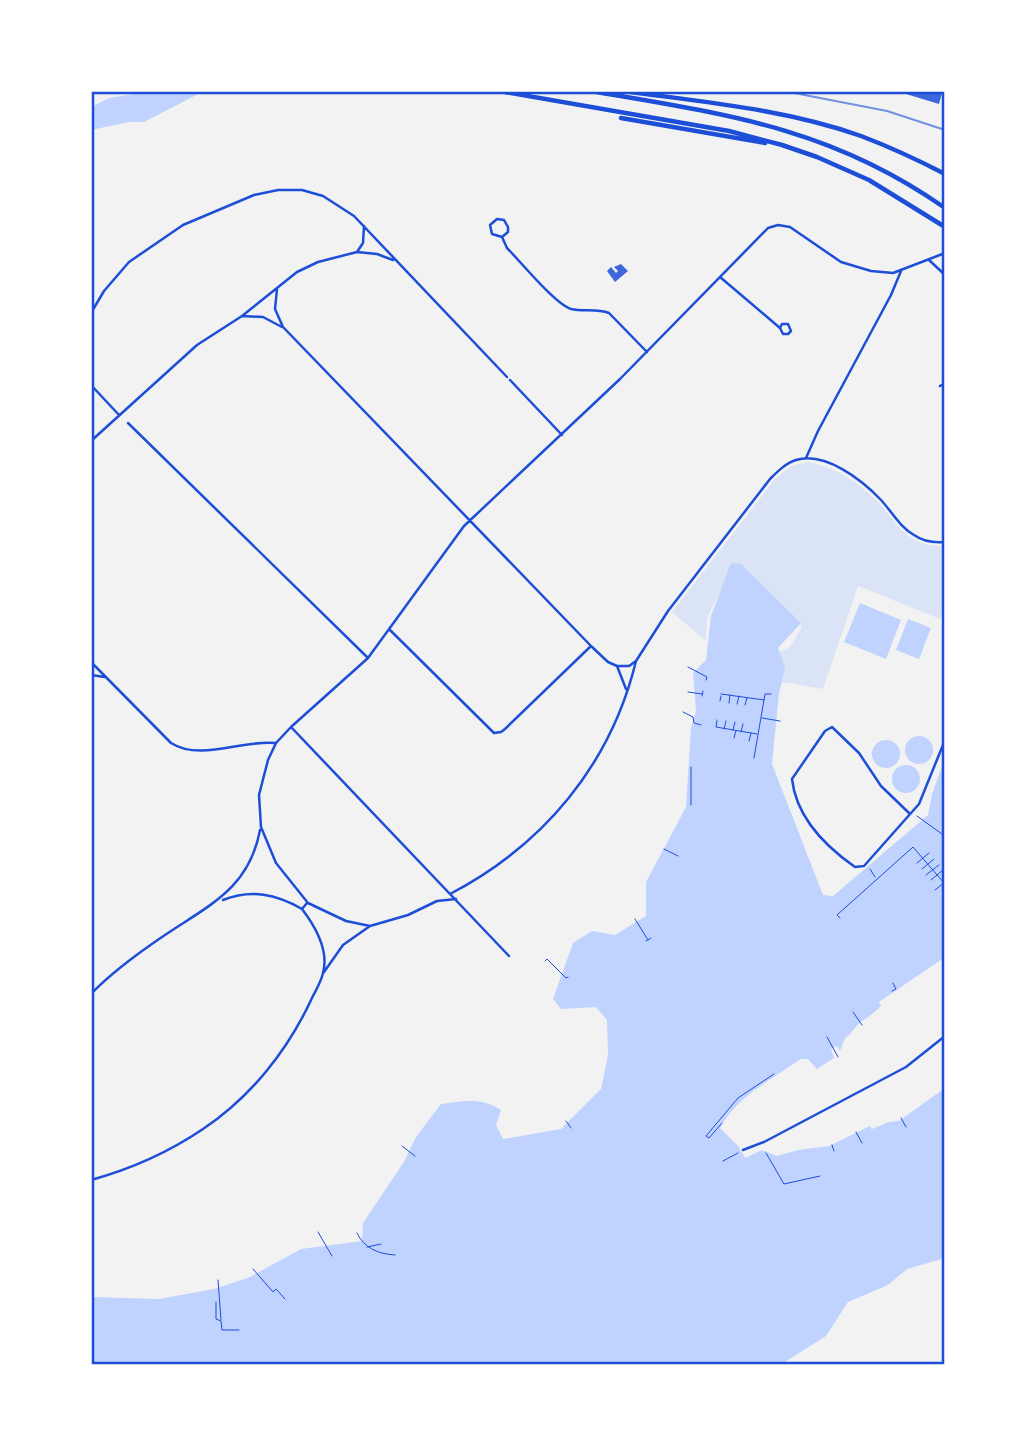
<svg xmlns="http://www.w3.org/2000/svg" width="1036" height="1456" viewBox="0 0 1036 1456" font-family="'Fira Sans Condensed',sans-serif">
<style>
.green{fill:#dbe4f7}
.water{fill:#bfd3fe}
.building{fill:#3d67dc}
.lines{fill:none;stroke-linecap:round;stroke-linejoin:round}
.path{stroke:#1d4ed8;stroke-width:1}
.minor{stroke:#1d4ed8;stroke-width:2.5}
.motorway{stroke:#1d4ed8;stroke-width:4.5}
.rail{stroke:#7290e2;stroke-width:2}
.neatline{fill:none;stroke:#1d4ed8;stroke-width:2.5}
</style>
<rect width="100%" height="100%" fill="#f2f2f2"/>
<path class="green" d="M 808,462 C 835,467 860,483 879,503 C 900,527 909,547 945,546 L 945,606 L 940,619 L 858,586 L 823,689 L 776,681 L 773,653 L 789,648 L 802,627 L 798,620 L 730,570 L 707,618 L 706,641 L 672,612 L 775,479 L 791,466 Z"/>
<path class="water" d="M 153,91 L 204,91 L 144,122 L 129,122 L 91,130 L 91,107 L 109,98 Z
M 731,563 L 741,564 L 801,623 L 778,648 L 785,668 L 779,693 L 772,764 L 823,895 L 833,896 L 928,815 L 932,794 L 945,758 L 945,957 L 879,1002 L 881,1006 C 873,1015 861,1020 854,1029 C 851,1032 849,1036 845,1038 L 840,1051 L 837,1046 L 831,1049 L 834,1058 L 817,1069 L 808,1059 L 801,1059 C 772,1079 736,1097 720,1128 L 738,1146 L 745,1158 L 762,1150 L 777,1156 L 798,1150 L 829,1146 L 870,1126 L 872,1129 L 889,1122 L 899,1121 L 945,1088 L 945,1258 L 907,1269 L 888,1285 L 848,1302 L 826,1336 L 780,1365 L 91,1365 L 91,1297 L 159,1299 L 214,1289 L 250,1277 L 301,1249 L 362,1241 L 363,1223 L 404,1162 L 416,1137 L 441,1104 C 462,1101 483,1097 501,1110 L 496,1125 L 503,1139 L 561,1129 L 601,1089 L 608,1055 L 607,1020 L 596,1007 L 561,1009 L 553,999 L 573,943 L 592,931 L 615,935 L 646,916 L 646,882 L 686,807 L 691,728 L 696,711 L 693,673 L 706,660 L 711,616 Z
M 860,603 L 901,620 L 886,659 L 844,642 Z
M 908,619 L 931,628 L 919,659 L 896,650 Z
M905 750a14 14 0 1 1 28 0a14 14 0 1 1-28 0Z
M872 754a14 14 0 1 1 28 0a14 14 0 1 1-28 0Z
M892 779a14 14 0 1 1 28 0a14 14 0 1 1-28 0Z"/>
<path class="building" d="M 896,91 L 934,91 L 942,93 L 939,104 Z
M 621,264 L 628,271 L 615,282 L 607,271 L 611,267 L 616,273 L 618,271 L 614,267 Z"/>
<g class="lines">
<path class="path" d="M 688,667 L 707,677 L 706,680
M 688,692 L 702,694
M 721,694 L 764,700
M 702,696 L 703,691
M 720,701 L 721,696
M 729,703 L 730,695
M 737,704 L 739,696
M 745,705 L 747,698
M 683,712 L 693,717 L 694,723 L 701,725
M 762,718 L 780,721
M 717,720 L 716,727 L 757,734
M 724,729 L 726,721
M 733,730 L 735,722
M 741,732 L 743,724
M 734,738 L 736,731
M 749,741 L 751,733
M 754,758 L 765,694 L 771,694
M 691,767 L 691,805
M 917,816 L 942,834
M 664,849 L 678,856
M 917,863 L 929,853
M 870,869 L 875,877
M 922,869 L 934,859
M 926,875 L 939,865
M 931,880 L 943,870
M 935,890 L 945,882
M 840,918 L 837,915 L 913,847 L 944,883
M 635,919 L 648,940
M 646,941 L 651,938
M 545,961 L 547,959 L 566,978 L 568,977
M 892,991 L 896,989 L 893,983
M 853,1012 L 862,1025
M 827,1037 L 838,1057
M 901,1118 L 906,1127
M 566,1121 L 571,1128
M 722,1123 L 709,1138 L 706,1136 L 738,1098 L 774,1074
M 856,1132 L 862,1143
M 832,1145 L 834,1151
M 402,1146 L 415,1156
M 766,1153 L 784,1184 L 820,1176
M 723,1161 L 738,1153
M 318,1232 L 332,1256
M 357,1233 C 364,1248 378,1254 395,1255
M 367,1247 L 381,1244
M 253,1269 L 273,1292 L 276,1289 L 285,1299
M 218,1280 L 221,1320
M 216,1302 L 216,1319 L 221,1321 L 222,1330 L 239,1330"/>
<path class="minor" d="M 502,237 L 508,232 L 508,227 L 504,220 L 497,219 L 490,225 L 492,234 L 502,237 L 507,248 C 520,261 555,304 571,309 C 584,312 596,308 609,313 L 647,352
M 357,252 L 363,243 L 364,226
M 929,260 L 945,275
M 720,277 L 780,328 L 783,334 L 788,334 L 791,331 L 788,324 L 782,324 L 780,328
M 277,289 L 275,309 L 283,327 L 591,646 L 608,662 L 617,666 L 629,666 L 636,661 L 668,611 L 770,479 C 778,471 786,463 796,460 C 825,451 862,480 881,500 C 892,512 900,527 914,535 C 924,542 934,543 945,542
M 91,313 L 104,291 L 129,262 L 183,225 L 254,195 L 278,190 L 302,190 L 323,196 L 354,216 L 507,377
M 242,316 L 263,317 L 282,327
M 510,380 L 562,435
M 91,385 L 119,415
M 940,386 L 945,383
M 128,423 L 368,658
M 91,441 L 197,345 L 242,316 L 297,272 L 318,262 L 357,252 L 377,254 L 393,260
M 806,458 L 818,431 L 891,295 L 901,271
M 390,630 L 494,733 L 501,732 L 505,729 L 591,646
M 91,662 L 171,743 C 201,762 243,739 276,743
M 617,666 L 626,689
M 91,675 L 105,677
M 291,727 L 509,956
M 909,813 L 881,786 L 859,753 L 832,727 L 825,731 L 792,779 C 796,816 825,846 855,867 L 864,866 L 919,804 L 945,740
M 450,894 C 544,845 611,764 636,661
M 456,899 L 437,901 L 408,915 L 370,926 L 346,921 L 308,903 L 276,863 L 261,827 L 259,795 L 268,760 L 276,743 L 291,727 L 368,658 L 464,526 L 620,379 L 768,228 L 778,225 L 790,227 L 841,262 L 871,271 L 893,273 L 945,253
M 223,900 C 251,889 276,894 302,909 L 307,903
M 324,972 L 343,945 L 370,926
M 91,994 C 112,972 137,954 162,937 C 207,906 249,890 260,830
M 743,1150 L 764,1142 L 906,1067 L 945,1036
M 91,1180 C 131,1169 169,1152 203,1129 C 251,1097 288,1050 312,998 C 316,990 321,982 323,973 C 329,951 315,926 302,909"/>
<path class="motorway" d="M 499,91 L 729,131 L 782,145 L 817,157 L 869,180 L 945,227
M 591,91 C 724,114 830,127 945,208
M 623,91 C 703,102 785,109 861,136 C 890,147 918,160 945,174
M 621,118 L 765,143"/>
<path class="rail" d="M 784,91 L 887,111 L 945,130"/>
</g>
<rect width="1036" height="1456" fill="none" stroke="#ffffff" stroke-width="186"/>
<rect x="93" y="93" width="850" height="1270" class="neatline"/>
</svg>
